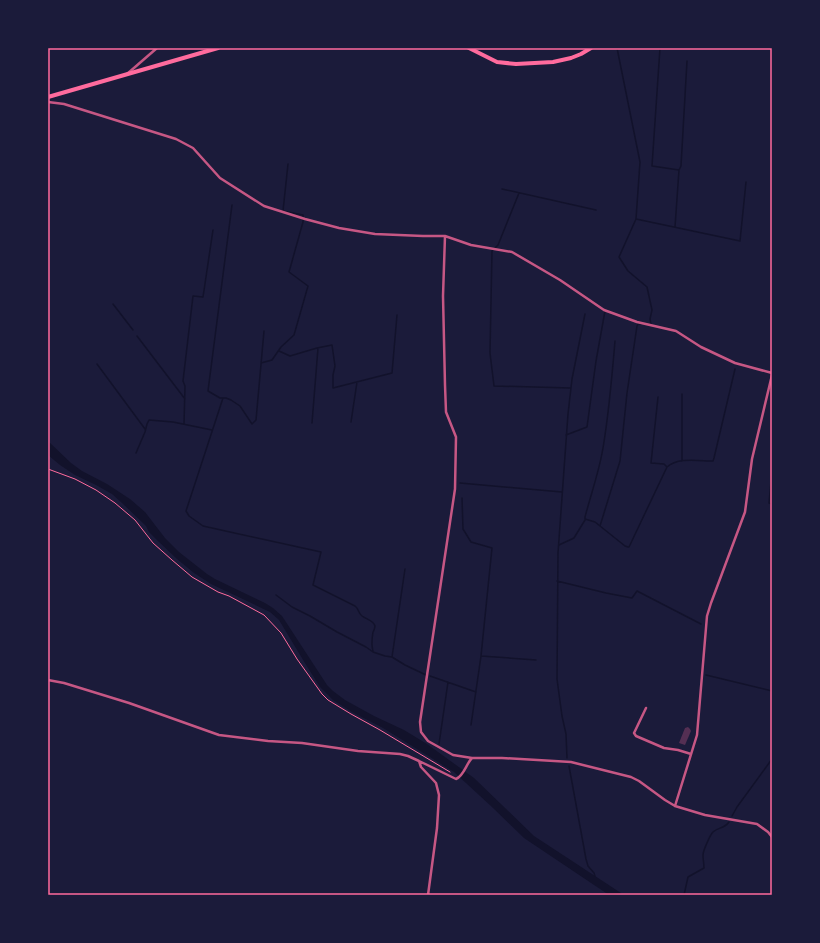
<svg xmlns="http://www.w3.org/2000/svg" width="820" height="943" viewBox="0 0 820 943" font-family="'DM Sans',sans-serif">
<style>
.water{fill:#12122b}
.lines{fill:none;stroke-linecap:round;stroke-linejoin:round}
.stream{stroke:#12122b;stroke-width:1.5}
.building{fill:#542f53}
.path{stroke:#ff6b9d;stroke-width:1}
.minor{stroke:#c65784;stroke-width:2.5}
.secondary{stroke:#ff6b9d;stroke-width:4}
.neatline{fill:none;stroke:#ff6b9d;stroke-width:1.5}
</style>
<rect width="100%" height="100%" fill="#1b1b3a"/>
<path class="water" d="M 48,441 L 71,463 L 82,471 L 107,484 L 130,499 L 145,512 L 165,538 L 179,552 L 207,574 L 215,579 L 265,603 L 273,608 L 282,616 L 327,685 L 333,691 L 345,700 L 374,716 L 404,730 L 427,744 L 474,778 L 534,836 L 624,895 L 609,895 L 524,838 L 492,807 L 454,772 L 383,728 L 352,712 L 333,700 L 320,687 L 308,668 L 279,620 L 270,612 L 211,584 L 194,573 L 177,559 L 159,542 L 149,532 L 146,526 L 122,503 L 112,494 L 96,485 L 75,475 L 60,465 L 48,455 Z"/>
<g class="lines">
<path class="stream" d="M 617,48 L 640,162 L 636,219 L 619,257 L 628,271 L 647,287 L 652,310 L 650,319 L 651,325
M 660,48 L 652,166 L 679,170
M 502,189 L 596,210
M 519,193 L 498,245 L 492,251 L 490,353 L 494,386 L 570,388
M 232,205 L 208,391 L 220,398 L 226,398 L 231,400 L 240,406 L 252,424 L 256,420 L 264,331
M 636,219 L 740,241 L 746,182
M 675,227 L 679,170 L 681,166 L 687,61
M 113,304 L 133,330
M 137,336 L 185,399
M 279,351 L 290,356 L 317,348 L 332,345 L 335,366 L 333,375 L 333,388 L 392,373 L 397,315
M 261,363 L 272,360 L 281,347 L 294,335 L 308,286 L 289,272 L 303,222 L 303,215 L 283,211 L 288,164
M 97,364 L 145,429
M 682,394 L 682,461
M 658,397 L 651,463 L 664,464 L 667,467
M 223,398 L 186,511 L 189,516 L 203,526 L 321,552 L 313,585 L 355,606 C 359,609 358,613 362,616 C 366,619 374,621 375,626 C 375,627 374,631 373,632 C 372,638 371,645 373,651
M 351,422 L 357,382
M 312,423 L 318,348
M 184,424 L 185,386 L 183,381 L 193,296 L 203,297 L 213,230
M 566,435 L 587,427 L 596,361 L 605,311
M 136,453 L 145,432 L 147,424 L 149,420 L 173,422 L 212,430
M 772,471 L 769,503 L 772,504
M 460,483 L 562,492
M 462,498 L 463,529 L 471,542 L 492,548 L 481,656 L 471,725
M 585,519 L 595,522 L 625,546 L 628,547 L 629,547 L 667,467 C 678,457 699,461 713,461 L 714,458 L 735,369
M 585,519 L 585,517 C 591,494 599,472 603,448 C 609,413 612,377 615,341
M 600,526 L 620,461 L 627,393 L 637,326 L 638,324 L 641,324
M 559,545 L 574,538 L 585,520
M 557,581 L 606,593 L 632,598 L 637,591 L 701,624
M 276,595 L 292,607 L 310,616 L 337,632 L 366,647 L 373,652 L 385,656 L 392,657 L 405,665 L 426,675
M 771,641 L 772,642
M 481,656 L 536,660
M 392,657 L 405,569
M 706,675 L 772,691
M 430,676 L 476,692
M 439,744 L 448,682
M 567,758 L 566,734 L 562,716 L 557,679 L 558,553 L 568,414 L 572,379 L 585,314
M 569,766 L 586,859 L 588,866 L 594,873 L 595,876
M 732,816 L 737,807 L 772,759
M 684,895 L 688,877 L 704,868 C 704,863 703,860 703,855 C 703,851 710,835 713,832 C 718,827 724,829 729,822"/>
</g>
<path class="building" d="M 688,727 L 690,729 L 691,731 L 685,745 L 679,743 L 685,728 Z"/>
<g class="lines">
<path class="path" d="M 48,469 L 75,479 L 96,490 L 115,503 L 135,520 L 153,543 L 172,560 L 192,577 L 218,592 L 229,596 L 264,615 L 281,633 L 297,659 L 322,694 L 328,700 L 351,714 L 380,730 L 450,772"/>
<path class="minor" d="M 127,74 L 157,48
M 48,102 L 64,104 L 176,139 L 193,148 L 220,178 L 264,206 L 305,219 L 339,228 L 375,234 L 423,236 L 445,236 L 471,245 L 512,252 L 560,280 L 604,310 L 637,322 L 676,331 L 701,347 L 735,363 L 772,373
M 445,236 L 443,296 L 445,385 L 446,412 L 456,437 L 455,489 L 420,722 L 421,732 L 428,741 L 453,755 L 472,758
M 48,680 L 64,683 L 129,703 L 219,735 L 268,741 L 302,743 L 358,751 L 400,754 L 408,756 L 419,761 L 456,779 C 464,776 466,764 472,758 L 502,758 L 571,762 L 631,777 L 639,781 L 665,800 L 675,806 L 705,815 L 757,824 L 768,832 L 772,837
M 646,708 L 635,731 L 634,733 L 636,736 L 664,748 L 678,750 L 691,754
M 419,761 L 421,767 L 436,783 L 439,795 L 437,828 L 428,895
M 675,806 L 697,735 L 707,616 L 711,603 L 745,512 L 752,459 L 772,375"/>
<path class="secondary" d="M 469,48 L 497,62 L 516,64 L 553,62 L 571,58 L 581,54 L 591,48
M 48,97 L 218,48"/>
</g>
<rect width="820" height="943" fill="none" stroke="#1b1b3a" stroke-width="98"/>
<rect x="49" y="49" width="722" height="845" class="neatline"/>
</svg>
